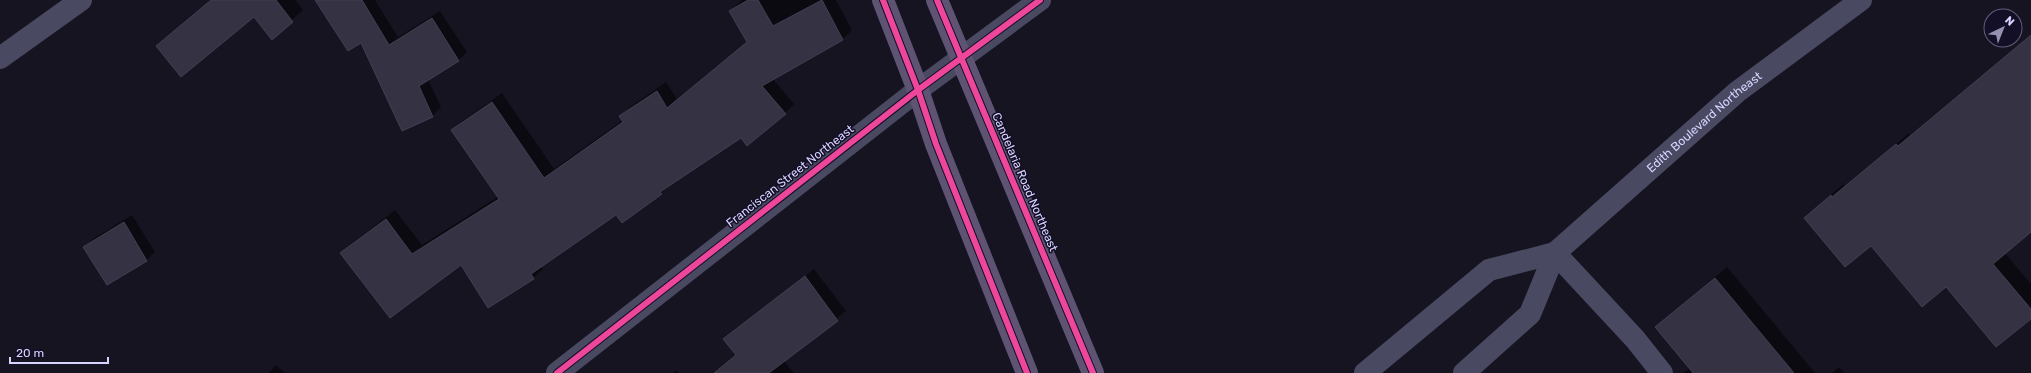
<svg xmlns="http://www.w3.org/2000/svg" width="2031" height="373" viewBox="0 0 2031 373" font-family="Rubik,sans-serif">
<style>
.shadow{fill:#0007}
.building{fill:#343243;stroke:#433f54}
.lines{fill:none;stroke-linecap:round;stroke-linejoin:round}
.minor{stroke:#4a4962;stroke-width:22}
.major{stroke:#5e5373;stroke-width:22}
.cycleway-casing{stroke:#130f26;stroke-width:8}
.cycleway{stroke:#ed469a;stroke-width:6}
.labels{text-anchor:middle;stroke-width:3;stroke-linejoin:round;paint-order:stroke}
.street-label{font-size:12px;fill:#d9d4ff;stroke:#130f26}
</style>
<rect width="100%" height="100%" fill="#161421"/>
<path class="shadow" d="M 210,0 L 295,0 L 303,10 L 272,38 L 254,16 L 157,46 Z
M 325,0 L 375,0 L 398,37 L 440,11 L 467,52 L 458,61 L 428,79 L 441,107 L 432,116 Z
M 742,0 L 836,0 L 852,30 L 842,40 L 773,79 L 794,104 L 785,113 L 741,137 L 671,184 L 661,193 L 616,214 L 541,266 L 543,269 L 533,278 L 461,263 L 342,253 L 351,244 L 395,210 L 422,245 L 499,196 L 452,130 L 462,121 L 502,93 L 554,169 L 623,120 L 621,116 L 630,107 L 666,82 L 677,99 L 748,41 L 730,11 Z
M 2031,35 L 2031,231 L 2005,253 L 2031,284 L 2031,317 L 1946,286 L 1871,244 L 1805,218 L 1843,184 L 1845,186 L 1909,133 L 1910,135 Z
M 132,215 L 155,252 L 147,260 L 107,284 L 85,247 L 93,239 Z
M 1727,267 L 1815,373 L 1683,373 L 1690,368 L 1656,327 Z
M 814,269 L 846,311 L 784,361 L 794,373 L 713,373 L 736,354 L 724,339 Z
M 276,365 L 285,373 L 269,373 Z
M 1839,367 L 1844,373 L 1832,373 Z
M 677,370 L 679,373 L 673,373 Z"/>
<path class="building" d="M 211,0 L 276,0 L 293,22 L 272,40 L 254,17 L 181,77 L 156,46 Z
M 315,0 L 362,0 L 389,45 L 432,18 L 459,61 L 419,86 L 433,117 L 402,131 L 361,43 L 348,51 Z
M 748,0 L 758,0 L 773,26 L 822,0 L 843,40 L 762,86 L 786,114 L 747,146 L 741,138 L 660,192 L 662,194 L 622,223 L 616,215 L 531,274 L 534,279 L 488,308 L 461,265 L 390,318 L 340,253 L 386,219 L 412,254 L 499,199 L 451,130 L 492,102 L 544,178 L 623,122 L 619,116 L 657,91 L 667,108 L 747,42 L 729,11 Z
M 2031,35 L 2031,232 L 1993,264 L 2031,309 L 2031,319 L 1996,347 L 1946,287 L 1922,307 L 1871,246 L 1845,267 L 1804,218 L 1831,195 L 1832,197 L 1896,144 L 1898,146 Z
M 124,222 L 147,261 L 107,285 L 83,247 Z
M 805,276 L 838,321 L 769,373 L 714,373 L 736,355 L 723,339 Z
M 1715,278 L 1794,373 L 1693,373 L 1655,327 Z"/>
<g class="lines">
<g class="minor">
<path d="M 0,58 L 81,0"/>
<path d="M 1555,253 L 1635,339 L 1662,373"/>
<path d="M 557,373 L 918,90 L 1040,0"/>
<path d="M 1365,373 L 1489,270 L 1555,253"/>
<path id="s1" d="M 1464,373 L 1530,314 L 1555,253 L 1737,92 L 1861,0"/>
</g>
<path class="major" d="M 883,0 L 918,90 L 936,144 L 1027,373
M 937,0 L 1093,373"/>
<defs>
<path id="cycleway" d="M 883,0 L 918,90 L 936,144 L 1027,373
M 937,0 L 1093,373
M 557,373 L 918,90 L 1040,0"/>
</defs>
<use href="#cycleway" class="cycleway-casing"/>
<use href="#cycleway" class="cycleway"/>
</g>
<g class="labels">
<g class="street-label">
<text dy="4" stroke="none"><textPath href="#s1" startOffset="353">Edith Boulevard Northeast</textPath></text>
<text transform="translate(790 176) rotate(-38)" y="4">Franciscan Street Northeast</text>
<text transform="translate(1025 182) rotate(67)" y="4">Candelaria Road Northeast</text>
</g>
</g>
<g transform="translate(2003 28) rotate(43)"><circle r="19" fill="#130f26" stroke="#625e7d"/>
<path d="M0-3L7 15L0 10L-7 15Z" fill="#9591b1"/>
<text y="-6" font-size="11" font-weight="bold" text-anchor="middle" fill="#d9d4ff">N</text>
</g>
<path d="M10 357v6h98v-6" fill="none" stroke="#d9d4ff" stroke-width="2"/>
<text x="16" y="357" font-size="12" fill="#d9d4ff" stroke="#130f26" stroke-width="3" paint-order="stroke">20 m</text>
</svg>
